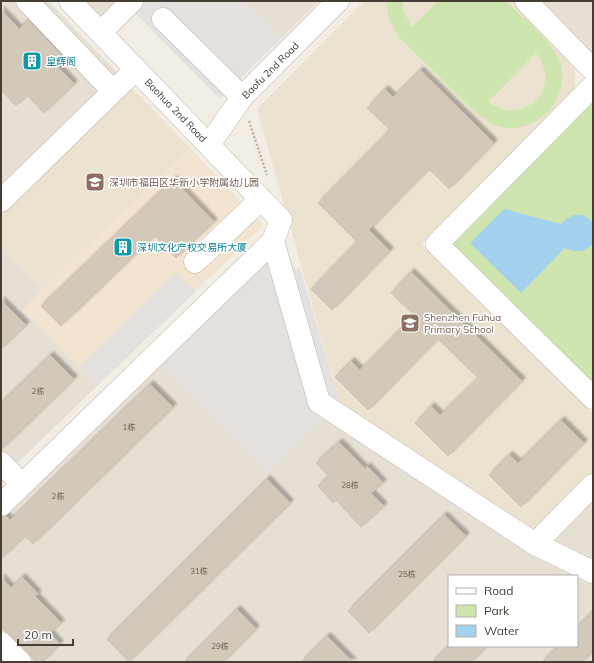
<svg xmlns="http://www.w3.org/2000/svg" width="594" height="663" viewBox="0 0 594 663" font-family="Mulish,'Noto Sans SC',sans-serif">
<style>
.residential{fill:#e6dfd4;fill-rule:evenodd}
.commercial{fill:#f3e4d1}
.education{fill:#ebe2d0}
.green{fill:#cee5af;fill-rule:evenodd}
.parking{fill:#e3e0dd}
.water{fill:#a4d1ed}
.building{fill:#d3c9bb;stroke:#cdc1af;filter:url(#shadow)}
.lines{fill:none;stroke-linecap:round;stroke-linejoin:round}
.minor-casing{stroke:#c0b8ab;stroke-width:23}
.path{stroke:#beb09a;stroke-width:2.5;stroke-dasharray:2 2;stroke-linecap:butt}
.minor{stroke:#fff;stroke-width:22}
.labels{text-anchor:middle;stroke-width:3;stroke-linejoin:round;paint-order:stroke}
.number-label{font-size:8px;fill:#686156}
.culture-label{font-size:10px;fill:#0d838f;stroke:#fff;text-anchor:start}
.street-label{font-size:10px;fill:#443e35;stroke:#fff}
.education-label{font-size:10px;fill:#785e54;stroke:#fff;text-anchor:start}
</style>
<defs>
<filter id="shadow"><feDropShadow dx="3.5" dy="-3.5" stdDeviation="1" flood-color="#0004"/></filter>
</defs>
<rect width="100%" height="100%" fill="#f2eee5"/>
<path class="residential" d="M 1,1 L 48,1 L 132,88 L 1,215 Z
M 85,1 L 120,1 L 102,19 Z
M 242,1 L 320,1 L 280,40 Z
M 537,1 L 593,1 L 593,56 Z
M 1,249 L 42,291 L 23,310 L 97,386 L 1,479 Z
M 159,361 L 340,403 L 530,534 L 593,471 L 593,662 L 27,662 L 1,635 L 1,513 ZM 449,576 L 577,576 L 577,646 L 449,646 Z"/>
<path class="commercial" d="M 190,148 L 264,225 L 97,386 L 23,310 Z"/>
<path class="education" d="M 364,1 L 514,1 L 575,61 L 575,89 L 422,244 L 593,414 L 593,471 L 530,534 L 340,403 L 257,109 Z
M 132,88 L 190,148 L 42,291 L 1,249 L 1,215 Z"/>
<path class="green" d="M 386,1 L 403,1 L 403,10 L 412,27 L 438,1 L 506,1 C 523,18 555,42 561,66 C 569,101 536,134 501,127 C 492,125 485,119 477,114 L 400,38 C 391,26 387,16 386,1 ZM 536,53 C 564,88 524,128 488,102 Z
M 593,101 L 593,383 L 452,244 Z"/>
<path class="parking" d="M 144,1 L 242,1 L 280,40 L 220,99 L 133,11 Z
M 284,238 L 294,269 L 300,268 L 340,403 L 266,473 L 159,361 Z
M 177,272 L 196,291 L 97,386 L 79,367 Z"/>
<path class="water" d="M 504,209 L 561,224 C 571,213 583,211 593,223 L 593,243 C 585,253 576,253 565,248 L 521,293 L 470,243 Z"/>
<path class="building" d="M 1,10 L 19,29 L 28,20 L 65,59 L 57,66 L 74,84 L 44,113 L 27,95 L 16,106 L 1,90 Z
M 420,70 L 494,143 L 449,189 L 429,169 L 369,230 L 390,251 L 332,310 L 311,289 L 357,242 L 318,203 L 390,130 L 367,108 L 385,89 L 393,97 Z
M 173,179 L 214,222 L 176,258 L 155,236 L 61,326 L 41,306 Z
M 411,272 L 522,381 L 448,456 L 415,423 L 431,406 L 440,415 L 478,378 L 438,339 L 368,410 L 335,377 L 351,361 L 360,370 L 414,315 L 391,293 Z
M 1,300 L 26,325 L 1,349 Z
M 50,355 L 74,379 L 1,450 L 1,403 Z
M 150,384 L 173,407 L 33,544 L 25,536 L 1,559 L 1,517 L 6,516 L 10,520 Z
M 561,420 L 584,443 L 521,507 L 489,475 L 509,455 L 518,463 Z
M 339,442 L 365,469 L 367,466 L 383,483 L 371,493 L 384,506 L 361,527 L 336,500 L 333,503 L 318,486 L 329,476 L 316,463 Z
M 267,479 L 290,503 L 129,662 L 107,639 Z
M 444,515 L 466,536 L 369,633 L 348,611 Z
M 1,577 L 11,588 L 22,577 L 38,594 L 35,596 L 61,623 L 50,633 L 60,644 L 42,662 L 35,662 L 29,653 L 1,627 Z
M 237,609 L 256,629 L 223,662 L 184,662 Z
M 593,611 L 593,651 L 582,662 L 542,662 L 558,646 L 577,646 L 577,627 Z
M 327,636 L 353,662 L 301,662 Z
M 448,646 L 487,646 L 471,662 L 432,662 Z"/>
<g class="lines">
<defs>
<path id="minor" d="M 27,1 L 113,91
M 526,1 L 593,70
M 163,19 L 242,97
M 108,25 L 132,1
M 593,86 L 437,244 L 593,398
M 209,145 L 242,97 L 338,1
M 1,201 L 136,69
M 273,241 L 319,402 L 535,544 L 593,572
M 195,262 L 261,199
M 1,463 L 12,474
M 1,505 L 273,241 L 281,220 L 70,1
M 535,544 L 593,485
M 1,643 L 20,662"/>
</defs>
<use href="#minor" class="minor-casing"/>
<path class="path" d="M 249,121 L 267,175"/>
<use href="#minor" class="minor"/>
</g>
<defs>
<symbol id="building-square" viewBox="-11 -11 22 22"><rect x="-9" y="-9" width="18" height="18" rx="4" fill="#0f9aa8" stroke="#fff"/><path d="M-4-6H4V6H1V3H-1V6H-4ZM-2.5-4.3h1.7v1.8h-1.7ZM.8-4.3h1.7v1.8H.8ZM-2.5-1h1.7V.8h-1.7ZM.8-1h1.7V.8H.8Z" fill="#fff"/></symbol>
<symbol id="school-square" viewBox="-11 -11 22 22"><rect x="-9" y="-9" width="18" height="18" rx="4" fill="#8d6e63" stroke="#fff"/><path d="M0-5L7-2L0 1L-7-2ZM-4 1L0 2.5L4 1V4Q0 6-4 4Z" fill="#fff"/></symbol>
</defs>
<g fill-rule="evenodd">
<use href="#building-square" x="21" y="50" width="22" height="22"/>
<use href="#school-square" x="84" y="171" width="22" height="22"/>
<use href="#building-square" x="112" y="236" width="22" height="22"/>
<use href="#school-square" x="399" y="312" width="22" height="22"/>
</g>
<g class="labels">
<g class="number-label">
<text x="38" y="394">2栋</text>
<text x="129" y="430">1栋</text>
<text x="350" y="488">28栋</text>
<text x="58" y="499">2栋</text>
<text x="199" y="574">31栋</text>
<text x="407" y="577">25栋</text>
<text x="220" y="649">29栋</text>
</g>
<g class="culture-label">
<text x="46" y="65">皇辉阁</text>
<text x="137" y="251">深圳文化产权交易所大厦</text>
</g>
<g class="street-label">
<text transform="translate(270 70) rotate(-45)" y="4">Baofu 2nd Road</text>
<text transform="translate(176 110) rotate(46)" y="4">Baohua 2nd Road</text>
</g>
<g class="education-label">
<text x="109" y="186">深圳市福田区华新小学附属幼儿园</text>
<text x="424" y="321">Shenzhen Fuhua<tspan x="424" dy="12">Primary School</tspan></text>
</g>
</g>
<rect width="594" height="663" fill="none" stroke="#443e35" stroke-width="4"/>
<rect x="448" y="575" width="130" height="72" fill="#ffffff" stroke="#b4b2ae"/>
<rect x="456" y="588" width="20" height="6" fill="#ffffff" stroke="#b4b2ae"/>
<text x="484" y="595" font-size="12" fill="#443e35">Road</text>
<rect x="456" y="605" width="20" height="12" fill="#cee5af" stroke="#b4b2ae"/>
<text x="484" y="615" font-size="12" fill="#443e35">Park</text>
<rect x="456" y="625" width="20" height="12" fill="#a4d1ed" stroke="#b4b2ae"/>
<text x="484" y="635" font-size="12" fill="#443e35">Water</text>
<path d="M18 639v6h55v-6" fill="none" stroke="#443e35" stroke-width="2"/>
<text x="24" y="639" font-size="12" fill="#443e35" stroke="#ffffff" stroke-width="3" paint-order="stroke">20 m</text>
</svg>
